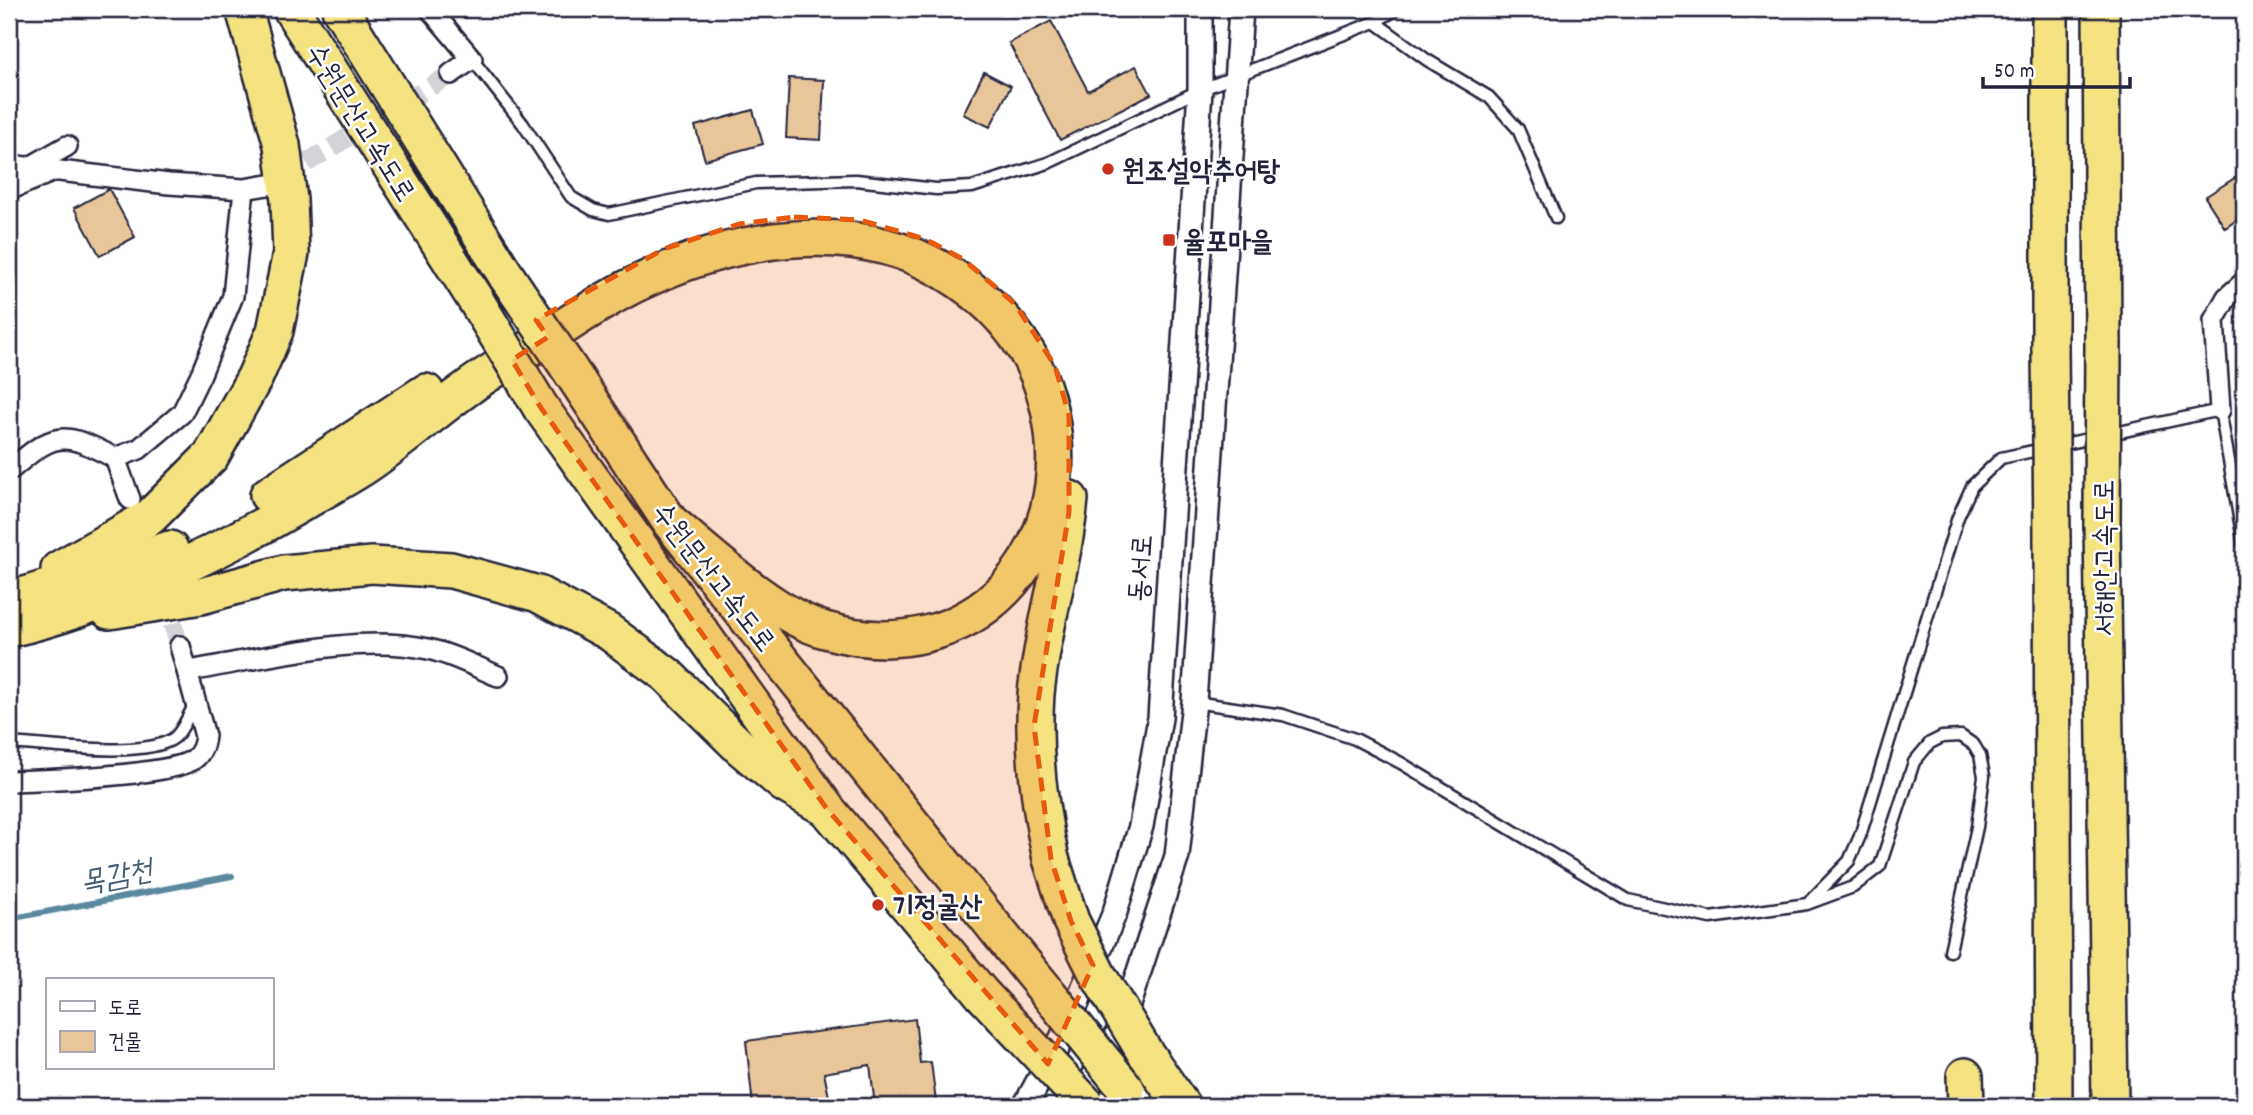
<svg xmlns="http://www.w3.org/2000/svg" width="2253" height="1115" viewBox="0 0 2253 1115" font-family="Dekko,'Poor Story',sans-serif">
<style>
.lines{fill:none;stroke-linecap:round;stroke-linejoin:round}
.stream{stroke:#5a889d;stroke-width:6}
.building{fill:#e8c69a;stroke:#22223b;stroke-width:2}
.minor-tunnel{stroke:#d3d3d8;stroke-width:19;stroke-dasharray:19 10;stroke-linecap:butt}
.service-casing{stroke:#22223b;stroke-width:15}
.minor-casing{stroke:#22223b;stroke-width:24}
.tertiary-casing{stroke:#22223b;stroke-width:28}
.motorway-casing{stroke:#22223b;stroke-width:40}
.service{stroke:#fff;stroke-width:10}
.minor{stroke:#fff;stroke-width:19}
.tertiary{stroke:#fff;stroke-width:23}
.motorway{stroke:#f5e382;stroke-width:35}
.motorway-bridge-casing{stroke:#22223b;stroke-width:40;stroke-linecap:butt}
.motorway-bridge{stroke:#f5e382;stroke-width:35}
.marked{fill:#e8590c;fill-opacity:0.2;stroke:#e8590c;stroke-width:5;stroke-dasharray:14 9;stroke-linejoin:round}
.poi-dot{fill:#c8321e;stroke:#fff;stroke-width:2.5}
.labels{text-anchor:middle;stroke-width:5;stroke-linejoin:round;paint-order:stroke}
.street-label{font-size:28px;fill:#22223b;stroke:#fff}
.poi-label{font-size:28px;font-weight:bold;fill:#22223b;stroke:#fff;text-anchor:start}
.water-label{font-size:30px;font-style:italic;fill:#435e74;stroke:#fff}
</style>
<rect width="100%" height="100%" fill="#fff"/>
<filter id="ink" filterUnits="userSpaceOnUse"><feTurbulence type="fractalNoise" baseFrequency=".0143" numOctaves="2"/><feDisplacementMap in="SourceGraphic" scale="14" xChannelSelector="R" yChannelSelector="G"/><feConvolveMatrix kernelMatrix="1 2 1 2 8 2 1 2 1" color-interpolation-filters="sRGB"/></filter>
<g filter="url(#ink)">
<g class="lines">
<path class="stream" d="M 9,919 L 232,876"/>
</g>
<path class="building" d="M 1051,21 L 1088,91 L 1136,66 L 1151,94 L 1060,140 L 1009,43 Z
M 984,72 L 1011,86 L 990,127 L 963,114 Z
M 789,78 L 824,80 L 821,140 L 786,138 Z
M 753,110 L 763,144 L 705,160 L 695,126 Z
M 2244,172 L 2244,215 L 2225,228 L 2205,197 Z
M 109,189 L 135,237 L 100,256 L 74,208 Z
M 915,1019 L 920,1063 L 931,1062 L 936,1102 L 875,1106 L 870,1065 L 824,1073 L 831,1106 L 753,1106 L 746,1041 Z"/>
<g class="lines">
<path class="minor-tunnel" d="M 282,178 L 451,74
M 163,596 L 180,646"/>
<defs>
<path id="service" d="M 1375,22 L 1427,60 L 1489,97 L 1518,129 L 1556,218
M 472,59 L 523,124 L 571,197 L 593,210 L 609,214 L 756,183 L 856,180 L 936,189 L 972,187 L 1048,163 L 1200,90 L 1375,22 L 1397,9
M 1194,702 L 1283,715 L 1355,739 L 1401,763 L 1628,900 L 1710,918 L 1807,904 L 1853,887 L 1880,866 L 1914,762 L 1930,743 L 1942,737 L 1961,736 L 1974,745 L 1980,755 L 1984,776 L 1977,827 L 1950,951
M 9,743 C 46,745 146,759 174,738 C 183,731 188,715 194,706
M 1810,901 L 1849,861 L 1860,836 L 1958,517 L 1972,486 L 2001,458 L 2220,410 L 2244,545"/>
<path id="minor" d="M 430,9 L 472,59 L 451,74
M 9,165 L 169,184 L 244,189
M 30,167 L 67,146
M 9,190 L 54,171
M 2220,410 L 2214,320 L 2227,297 L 2244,282
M 115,458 L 130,499
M 9,471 C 54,432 62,430 115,458 L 139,449 L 182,413 L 201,374 L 233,296 L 244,189 L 274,184
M 189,671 C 261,659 358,633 428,649 C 452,654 476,667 498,676
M 9,781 C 41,780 174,776 194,759 C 202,753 204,745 205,736 L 180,646"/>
<path id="tertiary" d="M 1025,1106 L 1062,1038 L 1088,977 L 1115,912 L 1141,826 L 1160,718 L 1200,90 L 1200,9
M 1072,1106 L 1088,1087 L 1120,1029 L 1177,856 L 1194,702 L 1241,9"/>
<path id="motorway" d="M 291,9 L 475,299
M 340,9 L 507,277
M 2101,9 L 2103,342
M 2050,349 L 2050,9
M 578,382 L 670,522 L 1009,945
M 541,408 L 827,809 L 982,994
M 268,495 L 426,392
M 2102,523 L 2110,1106
M 2052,538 L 2054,1106
M 59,569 L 150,517 L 211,456 L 255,377 L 275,331 L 291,253 L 289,200 L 282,145 L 244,9
M 9,600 L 170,549
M 109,611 L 201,596 L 284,573 L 372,565 L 451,570 L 538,594 L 609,632 L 667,675 L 741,748 L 784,784 L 827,809
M 9,629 C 107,607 220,552 306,501 C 327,488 349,477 368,464 C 403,440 435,411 469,387 C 493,369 520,355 545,339 C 576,319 606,298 638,283 C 730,238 850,216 942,270 C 995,301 1035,347 1049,409 C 1081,553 972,673 825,630 C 775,616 711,556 670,522
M 1051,859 C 1039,805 1032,750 1036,694 C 1042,629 1064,565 1070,499
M 1144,1051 L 1182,1106
M 1965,1076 L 1966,1106"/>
</defs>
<use href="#service" class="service-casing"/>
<use href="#minor" class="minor-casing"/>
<use href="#tertiary" class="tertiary-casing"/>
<use href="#motorway" class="motorway-casing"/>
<use href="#service" class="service"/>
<use href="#minor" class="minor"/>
<use href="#tertiary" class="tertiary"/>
<use href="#motorway" class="motorway"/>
<defs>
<path id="motorway-bridge" d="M 507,277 L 578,382
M 475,299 L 541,408
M 2050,349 L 2052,538
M 2102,523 L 2103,342
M 1051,859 L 1071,921 L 1098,975 L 1144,1051
M 1009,945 L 1127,1090
M 982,994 L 1088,1106"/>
</defs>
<use href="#motorway-bridge" class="motorway-bridge-casing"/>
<use href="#motorway-bridge" class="motorway-bridge"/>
</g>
</g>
<path class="marked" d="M 794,217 L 860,220 L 925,239 L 963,259 L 1015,304 L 1055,366 L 1069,415 L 1069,512 L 1034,726 L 1051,859 L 1071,921 L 1093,965 L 1048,1064 L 827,809 L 541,408 L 512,360 L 548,337 L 536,320 L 664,249 L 739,224 Z"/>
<g class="poi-dot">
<circle cx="1108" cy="169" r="7"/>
<rect x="1162" y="233" width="14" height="14" rx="3.5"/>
<circle cx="878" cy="905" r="7"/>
</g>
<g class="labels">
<g class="street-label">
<text transform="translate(362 122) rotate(58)" y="10">수원문산고속도로</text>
<text transform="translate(2103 558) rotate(-90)" y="10">서해안고속도로</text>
<text transform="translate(1139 568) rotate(-86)" y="10">동서로</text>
<text transform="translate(715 576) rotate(52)" y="10">수원문산고속도로</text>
</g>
<g class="poi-label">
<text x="1122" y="179">원조설악추어탕</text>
<text x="1183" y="250">율포마을</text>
<text x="892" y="915">기정굴산</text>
</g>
<g class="water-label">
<text transform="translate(116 875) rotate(-11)" y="10">목감천</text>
</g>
</g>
<rect width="2253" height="1115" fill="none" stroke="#fff" stroke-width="35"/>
<rect x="18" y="18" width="2218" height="1080" fill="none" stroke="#22223b" stroke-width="2.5" filter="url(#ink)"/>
<rect x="46" y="978" width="228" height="91" fill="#ffffff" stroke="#a7a7b1" stroke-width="2"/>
<rect x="60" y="1001" width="35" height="10" fill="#ffffff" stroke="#a7a7b1" stroke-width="2"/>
<text x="108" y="1014" font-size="21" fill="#22223b">도로</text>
<rect x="60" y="1031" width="35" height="21" fill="#e8c69a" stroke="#a7a7b1" stroke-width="2"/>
<text x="108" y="1048" font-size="21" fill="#22223b">건물</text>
<path d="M1983 77v10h147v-10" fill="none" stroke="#22223b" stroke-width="3.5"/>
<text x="1994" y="77" font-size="21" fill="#22223b" stroke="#ffffff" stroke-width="5" paint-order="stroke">50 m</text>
</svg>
